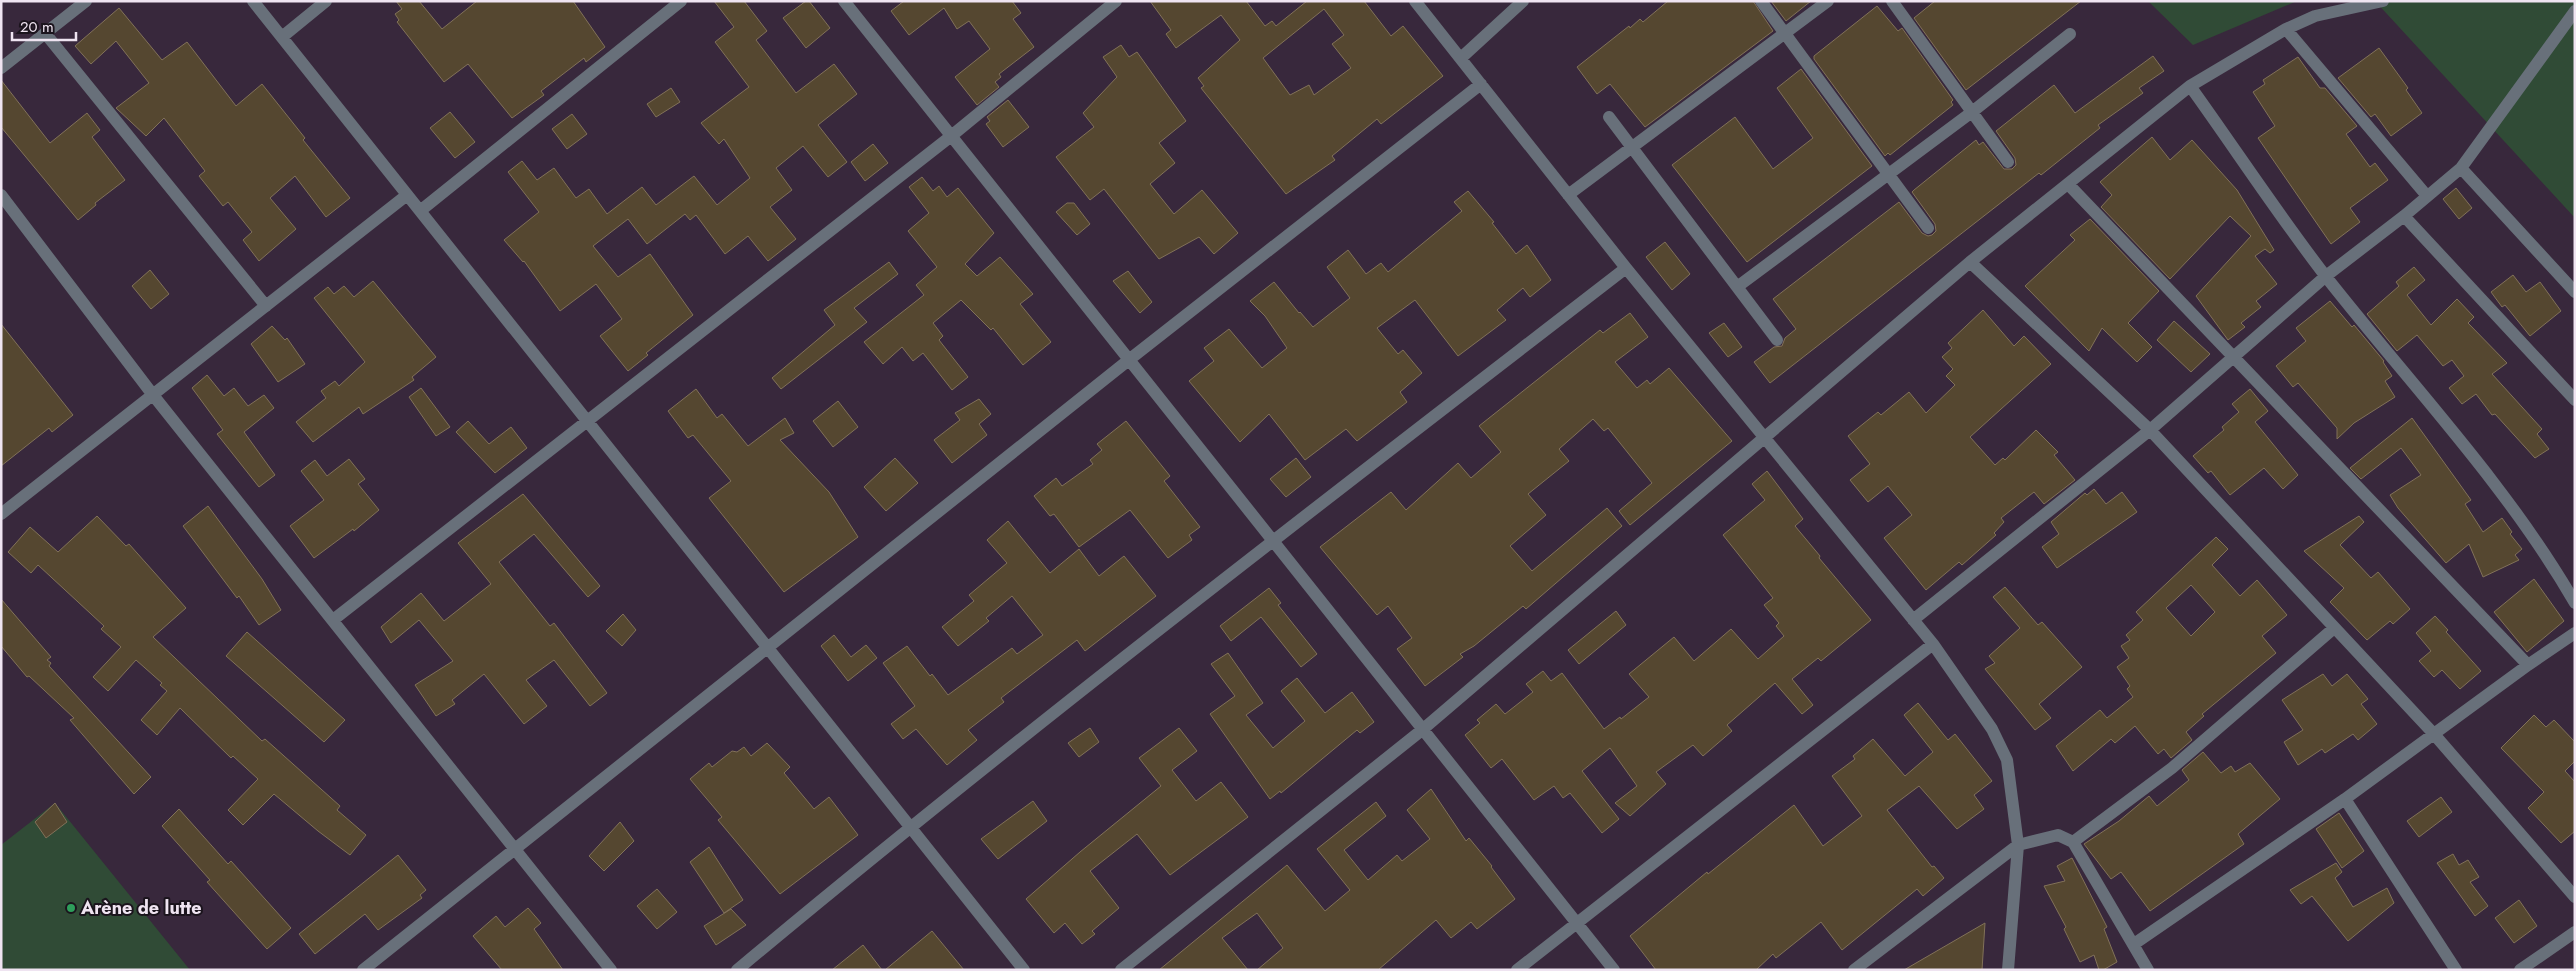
<svg xmlns="http://www.w3.org/2000/svg" width="2576" height="971" viewBox="0 0 2576 971" font-family="Jost,sans-serif">
<style>
.green{fill:#304b36}
.building{fill:#554730;stroke:#817159;fill-rule:evenodd}
.lines{fill:none;stroke-linecap:round;stroke-linejoin:round}
.minor{stroke:#68707a;stroke-width:12}
.leisure-dot{fill:#2e9e5b;stroke:#1b141d;stroke-width:2}
.labels{text-anchor:middle;stroke-width:4;stroke-linejoin:round;paint-order:stroke}
.poi-label{font-size:18px;font-weight:bold;fill:#efe4f1;stroke:#1b141d;text-anchor:start}
</style>
<rect width="100%" height="100%" fill="#38283c"/>
<path class="green" d="M 2148,1 L 2297,1 L 2193,45 Z
M 2375,1 L 2575,1 L 2575,218 Z
M 55,803 L 190,970 L 1,970 L 1,845 Z"/>
<path class="building" d="M 396,1 L 419,1 L 442,29 L 477,1 L 573,1 L 605,47 L 586,62 L 584,58 L 541,91 L 544,95 L 512,118 L 468,64 L 444,82 L 397,22 L 399,20 L 395,14 L 402,9 Z
M 714,1 L 744,1 L 767,31 L 756,40 L 796,93 L 834,64 L 857,94 L 818,125 L 847,162 L 828,177 L 803,146 L 776,168 L 792,190 L 770,207 L 796,239 L 768,261 L 748,236 L 725,254 L 696,215 L 690,220 L 685,214 L 647,244 L 628,219 L 593,246 L 618,277 L 650,254 L 693,315 L 646,353 L 648,355 L 628,371 L 600,336 L 622,319 L 596,284 L 560,311 L 524,261 L 523,262 L 504,240 L 539,212 L 508,172 L 522,161 L 537,180 L 554,168 L 576,198 L 589,189 L 607,214 L 642,187 L 656,205 L 694,176 L 717,205 L 750,178 L 724,139 L 719,144 L 701,123 L 749,87 L 715,42 L 734,27 Z
M 806,1 L 809,1 L 830,28 L 806,48 L 783,18 Z
M 904,1 L 1012,1 L 1021,13 L 1013,19 L 1034,47 L 999,74 L 1001,77 L 995,82 L 999,87 L 977,105 L 955,77 L 990,49 L 969,21 L 957,29 L 944,8 L 909,35 L 891,11 Z
M 1150,1 L 1246,1 L 1265,26 L 1272,21 L 1276,26 L 1307,1 L 1364,1 L 1391,36 L 1403,26 L 1443,76 L 1381,124 L 1377,119 L 1332,156 L 1335,160 L 1286,194 L 1201,88 L 1204,86 L 1198,78 L 1240,40 L 1221,15 L 1176,48 L 1166,34 L 1171,30 ZM 1324,9 L 1344,35 L 1332,44 L 1351,68 L 1314,95 L 1309,85 L 1290,95 L 1263,58 Z
M 1668,1 L 1753,1 L 1773,31 L 1645,127 L 1610,84 L 1597,94 L 1577,67 L 1629,26 L 1630,28 L 1640,19 L 1643,22 Z
M 1771,1 L 1811,1 L 1786,21 Z
M 1935,1 L 2081,1 L 1966,90 L 1914,18 Z
M 1877,6 L 1898,31 L 1902,28 L 1953,100 L 1951,102 L 1953,105 L 1890,155 L 1888,153 L 1885,156 L 1814,59 L 1814,56 Z
M 119,8 L 162,60 L 187,42 L 236,106 L 262,84 L 305,138 L 303,140 L 350,198 L 326,217 L 295,176 L 270,198 L 296,229 L 259,261 L 243,240 L 252,232 L 228,202 L 223,206 L 199,176 L 205,171 L 164,118 L 146,136 L 116,108 L 149,83 L 116,41 L 91,64 L 75,46 Z
M 1121,45 L 1129,57 L 1137,52 L 1186,121 L 1159,143 L 1175,163 L 1150,184 L 1174,214 L 1202,190 L 1238,233 L 1214,254 L 1199,237 L 1159,259 L 1104,189 L 1090,200 L 1056,157 L 1094,127 L 1083,113 L 1117,77 L 1103,57 Z
M 2379,48 L 2408,88 L 2406,90 L 2422,113 L 2391,136 L 2375,114 L 2371,117 L 2338,78 Z
M 2153,56 L 2164,71 L 2139,88 L 2143,93 L 2098,125 L 2100,128 L 2041,175 L 2039,173 L 1770,383 L 1754,362 L 1774,347 L 1782,346 L 1785,338 L 1796,329 L 1773,299 L 1899,202 L 1922,233 L 1928,236 L 1932,235 L 1936,231 L 1935,224 L 1912,192 L 1914,190 L 1976,140 L 1979,145 L 1983,142 L 2004,169 L 2012,169 L 2016,165 L 2015,158 L 1996,131 L 2054,85 L 2075,113 Z
M 2298,57 L 2320,88 L 2325,88 L 2357,126 L 2346,134 L 2370,167 L 2375,163 L 2388,180 L 2350,208 L 2360,222 L 2331,244 L 2258,138 L 2275,126 L 2253,92 L 2265,84 L 2263,80 Z
M 1801,69 L 1872,166 L 1747,262 L 1672,165 L 1735,117 L 1773,169 L 1813,138 L 1777,88 Z
M 1,80 L 50,143 L 87,113 L 100,130 L 92,137 L 125,180 L 95,203 L 96,205 L 78,220 L 1,127 Z
M 671,88 L 680,102 L 656,117 L 647,104 Z
M 1008,100 L 1029,127 L 1003,147 L 986,124 L 990,121 L 987,117 Z
M 450,112 L 475,142 L 455,158 L 430,128 Z
M 572,114 L 587,134 L 567,149 L 552,129 Z
M 2152,137 L 2170,160 L 2192,140 L 2237,190 L 2274,250 L 2270,253 L 2265,249 L 2255,256 L 2277,284 L 2256,301 L 2261,307 L 2241,323 L 2245,327 L 2228,340 L 2196,296 L 2251,236 L 2230,216 L 2170,279 L 2101,207 L 2112,195 L 2100,182 Z
M 873,144 L 888,163 L 865,181 L 851,162 Z
M 922,177 L 933,191 L 939,186 L 947,197 L 958,188 L 994,233 L 965,264 L 977,276 L 1000,257 L 1033,294 L 1020,304 L 1051,342 L 1023,365 L 993,328 L 991,330 L 961,300 L 933,323 L 943,336 L 939,340 L 968,377 L 952,390 L 923,353 L 913,361 L 902,347 L 883,364 L 864,342 L 924,295 L 916,285 L 937,267 L 908,231 L 929,213 L 909,187 Z
M 2456,188 L 2472,208 L 2459,219 L 2443,199 Z
M 1468,191 L 1494,222 L 1492,223 L 1516,254 L 1527,245 L 1551,280 L 1530,297 L 1523,288 L 1497,310 L 1506,320 L 1458,356 L 1415,300 L 1377,328 L 1398,354 L 1403,350 L 1422,373 L 1400,392 L 1407,402 L 1357,441 L 1346,429 L 1305,460 L 1269,414 L 1240,442 L 1189,381 L 1214,361 L 1204,348 L 1229,329 L 1262,368 L 1287,348 L 1265,316 L 1250,301 L 1274,282 L 1299,313 L 1300,312 L 1313,327 L 1350,298 L 1327,267 L 1348,250 L 1366,274 L 1381,263 L 1388,272 L 1462,211 L 1454,202 Z
M 1067,203 L 1074,203 L 1090,224 L 1077,235 L 1056,212 Z
M 2090,219 L 2159,291 L 2128,323 L 2152,347 L 2137,362 L 2102,328 L 2089,351 L 2025,286 L 2075,240 L 2070,235 Z
M 1665,242 L 1690,274 L 1672,290 L 1646,257 Z
M 889,262 L 898,274 L 854,308 L 867,322 L 781,389 L 772,378 L 835,325 L 824,310 Z
M 2414,267 L 2425,280 L 2407,295 L 2431,325 L 2457,299 L 2474,317 L 2468,323 L 2507,363 L 2492,374 L 2542,429 L 2537,434 L 2549,449 L 2535,458 L 2495,414 L 2492,415 L 2476,394 L 2462,404 L 2449,388 L 2464,376 L 2452,360 L 2443,366 L 2417,335 L 2397,351 L 2367,314 L 2399,286 L 2396,282 Z
M 150,270 L 169,294 L 151,309 L 132,286 Z
M 1128,271 L 1152,302 L 1140,313 L 1113,281 Z
M 2513,275 L 2526,292 L 2540,282 L 2561,311 L 2530,336 L 2505,305 L 2502,307 L 2491,292 Z
M 373,281 L 436,357 L 412,377 L 414,380 L 363,414 L 359,407 L 313,442 L 296,422 L 326,398 L 321,391 L 335,381 L 339,386 L 365,362 L 314,298 L 328,287 L 334,294 L 344,286 L 354,297 Z
M 2330,301 L 2352,327 L 2354,325 L 2384,361 L 2383,362 L 2392,376 L 2385,381 L 2395,397 L 2354,423 L 2337,439 L 2337,428 L 2298,383 L 2293,387 L 2276,366 L 2306,341 L 2296,328 Z
M 1983,310 L 2014,346 L 2024,336 L 2051,364 L 1970,437 L 1995,465 L 2003,458 L 2005,460 L 2036,430 L 2058,452 L 2054,455 L 2075,480 L 2044,504 L 2034,492 L 2001,518 L 2004,522 L 1994,533 L 1996,535 L 1962,565 L 1959,562 L 1926,590 L 1884,538 L 1912,515 L 1888,486 L 1868,502 L 1850,480 L 1870,464 L 1848,436 L 1878,412 L 1881,415 L 1909,392 L 1926,413 L 1955,385 L 1946,376 L 1953,369 L 1942,357 L 1952,348 L 1948,343 Z
M 1630,313 L 1648,337 L 1615,362 L 1637,388 L 1647,380 L 1650,384 L 1669,368 L 1732,441 L 1630,525 L 1619,511 L 1652,483 L 1608,428 L 1604,431 L 1593,419 L 1559,449 L 1569,461 L 1528,494 L 1546,515 L 1510,546 L 1532,571 L 1607,508 L 1622,526 L 1526,609 L 1523,606 L 1474,646 L 1460,654 L 1463,657 L 1425,686 L 1397,649 L 1412,638 L 1388,606 L 1377,615 L 1320,547 L 1391,492 L 1406,510 L 1458,463 L 1471,478 L 1501,452 L 1479,426 L 1600,330 L 1603,333 Z
M 2174,321 L 2210,354 L 2191,372 L 2157,340 Z
M 1724,323 L 1742,347 L 1728,357 L 1709,333 Z
M 1,324 L 73,415 L 52,432 L 49,428 L 1,466 Z
M 272,326 L 285,340 L 287,338 L 305,364 L 278,382 L 251,344 Z
M 207,375 L 224,396 L 234,388 L 248,406 L 264,395 L 274,408 L 244,432 L 275,475 L 259,487 L 217,434 L 223,430 L 192,388 Z
M 421,388 L 450,427 L 436,436 L 409,397 Z
M 696,389 L 717,418 L 722,414 L 748,446 L 785,418 L 794,433 L 780,440 L 829,492 L 858,537 L 784,592 L 709,498 L 731,481 L 693,435 L 688,438 L 668,411 Z
M 2250,389 L 2268,411 L 2255,422 L 2298,475 L 2283,489 L 2264,468 L 2230,495 L 2211,471 L 2208,473 L 2193,456 L 2224,430 L 2222,427 L 2239,412 L 2232,404 Z
M 979,399 L 991,414 L 979,424 L 987,435 L 952,463 L 934,440 L 960,420 L 955,413 Z
M 838,401 L 858,427 L 833,447 L 813,421 Z
M 2412,418 L 2471,500 L 2465,504 L 2483,532 L 2502,518 L 2512,532 L 2510,534 L 2522,549 L 2515,555 L 2519,560 L 2483,577 L 2469,544 L 2446,563 L 2398,508 L 2390,495 L 2421,475 L 2401,448 L 2361,479 L 2350,468 Z
M 468,421 L 489,444 L 511,427 L 527,448 L 495,473 L 456,432 Z
M 1126,421 L 1170,476 L 1164,481 L 1200,527 L 1189,535 L 1192,540 L 1168,558 L 1130,510 L 1079,547 L 1054,514 L 1050,516 L 1034,496 L 1056,478 L 1062,486 L 1093,464 L 1090,460 L 1102,450 L 1097,444 Z
M 895,458 L 918,483 L 886,511 L 864,487 Z
M 1296,458 L 1311,477 L 1286,497 L 1270,479 Z
M 349,459 L 365,479 L 358,484 L 379,510 L 354,531 L 353,529 L 314,558 L 290,526 L 324,500 L 301,471 L 315,460 L 327,476 Z
M 1767,471 L 1803,519 L 1795,526 L 1820,556 L 1819,558 L 1871,620 L 1821,661 L 1818,658 L 1792,679 L 1813,705 L 1802,714 L 1775,683 L 1727,725 L 1732,731 L 1703,756 L 1693,745 L 1656,772 L 1666,784 L 1630,816 L 1615,803 L 1637,786 L 1610,748 L 1582,771 L 1619,819 L 1602,833 L 1570,793 L 1563,798 L 1554,786 L 1534,800 L 1502,759 L 1491,768 L 1465,735 L 1480,723 L 1477,720 L 1496,704 L 1505,714 L 1533,692 L 1526,684 L 1543,671 L 1551,681 L 1562,673 L 1604,729 L 1620,717 L 1621,719 L 1649,697 L 1629,674 L 1674,637 L 1694,661 L 1731,629 L 1758,659 L 1784,636 L 1776,626 L 1779,623 L 1764,605 L 1773,598 L 1723,535 L 1765,500 L 1752,484 Z
M 2094,489 L 2106,504 L 2122,492 L 2137,512 L 2057,568 L 2042,547 L 2059,534 L 2051,522 L 2085,493 L 2087,495 Z
M 523,494 L 600,586 L 588,597 L 534,534 L 499,562 L 550,626 L 554,623 L 607,693 L 590,706 L 554,660 L 526,680 L 547,706 L 524,724 L 484,674 L 452,700 L 455,704 L 436,716 L 415,685 L 453,661 L 419,620 L 391,643 L 381,627 L 421,593 L 444,621 L 491,584 L 458,543 Z
M 208,506 L 262,579 L 281,610 L 259,625 L 239,596 L 237,598 L 183,526 Z
M 97,516 L 126,546 L 129,544 L 186,608 L 153,637 L 262,741 L 265,739 L 340,806 L 337,810 L 366,835 L 350,855 L 318,831 L 274,794 L 243,825 L 228,810 L 258,779 L 233,756 L 231,758 L 180,708 L 157,735 L 141,720 L 167,691 L 160,685 L 162,683 L 136,660 L 108,691 L 93,677 L 121,647 L 101,629 L 104,626 L 38,565 L 31,573 L 8,552 L 30,527 L 58,552 Z
M 2359,516 L 2364,522 L 2340,545 L 2371,578 L 2378,572 L 2410,609 L 2393,624 L 2390,621 L 2367,640 L 2330,602 L 2344,588 L 2304,551 Z
M 1008,521 L 1050,573 L 1079,549 L 1099,576 L 1124,556 L 1156,596 L 1085,651 L 1077,640 L 1001,698 L 1004,702 L 968,730 L 977,740 L 947,765 L 916,729 L 903,739 L 891,724 L 915,706 L 883,663 L 907,646 L 930,676 L 932,674 L 948,695 L 1012,648 L 1017,654 L 1043,635 L 1012,596 L 986,618 L 989,621 L 958,646 L 942,627 L 974,601 L 969,595 L 1007,563 L 987,540 Z
M 2216,537 L 2228,549 L 2212,565 L 2240,596 L 2257,580 L 2287,615 L 2262,636 L 2276,653 L 2202,714 L 2204,716 L 2186,732 L 2192,740 L 2171,758 L 2164,749 L 2158,754 L 2135,726 L 2115,743 L 2111,739 L 2073,771 L 2056,746 L 2100,710 L 2107,718 L 2133,697 L 2127,689 L 2130,686 L 2117,667 L 2129,658 L 2121,646 L 2130,640 L 2126,635 L 2143,620 L 2136,612 ZM 2191,585 L 2215,612 L 2191,636 L 2166,608 Z
M 2534,579 L 2564,621 L 2527,652 L 2494,612 Z
M 2005,587 L 2038,625 L 2042,622 L 2082,667 L 2039,704 L 2051,718 L 2035,730 L 1985,669 L 1995,663 L 1989,656 L 2020,628 L 1993,597 Z
M 1269,588 L 1281,603 L 1278,605 L 1317,654 L 1301,667 L 1261,617 L 1231,641 L 1220,626 Z
M 1,599 L 51,657 L 47,660 L 51,663 L 49,666 L 151,777 L 134,794 L 70,720 L 74,718 L 29,676 L 27,677 L 1,646 Z
M 1616,611 L 1626,625 L 1579,664 L 1568,650 Z
M 623,614 L 636,630 L 622,646 L 606,631 Z
M 2435,616 L 2448,630 L 2446,632 L 2481,671 L 2460,689 L 2442,670 L 2434,677 L 2419,661 L 2431,651 L 2416,633 Z
M 247,632 L 345,720 L 324,742 L 226,656 Z
M 834,635 L 851,657 L 866,645 L 877,658 L 848,681 L 821,646 Z
M 1228,653 L 1263,703 L 1246,715 L 1273,748 L 1305,721 L 1281,691 L 1297,678 L 1325,713 L 1352,692 L 1374,722 L 1360,733 L 1357,730 L 1281,793 L 1280,791 L 1270,799 L 1210,714 L 1235,696 L 1211,664 Z
M 2323,674 L 2332,686 L 2347,674 L 2368,699 L 2361,704 L 2377,724 L 2358,740 L 2353,734 L 2325,753 L 2322,749 L 2298,765 L 2284,742 L 2303,730 L 2282,700 Z
M 1918,703 L 1948,740 L 1955,734 L 1992,781 L 1974,795 L 1984,809 L 1957,829 L 1919,786 L 1887,810 L 1932,867 L 1934,866 L 1944,878 L 1923,896 L 1917,889 L 1842,950 L 1821,922 L 1776,958 L 1773,954 L 1756,970 L 1656,970 L 1630,936 L 1707,872 L 1708,874 L 1794,805 L 1823,846 L 1862,816 L 1832,776 L 1855,759 L 1853,756 L 1873,739 L 1905,776 L 1933,752 L 1904,715 Z
M 2534,715 L 2546,727 L 2554,720 L 2575,742 L 2575,761 L 2565,771 L 2575,782 L 2575,831 L 2561,843 L 2528,808 L 2544,792 L 2501,748 Z
M 1090,728 L 1099,742 L 1079,757 L 1068,743 Z
M 1179,728 L 1197,751 L 1172,770 L 1196,801 L 1221,782 L 1248,817 L 1170,875 L 1137,834 L 1090,871 L 1119,908 L 1092,931 L 1095,934 L 1082,944 L 1065,923 L 1054,933 L 1026,899 L 1080,852 L 1161,786 L 1139,758 Z
M 767,743 L 790,767 L 784,773 L 814,809 L 829,797 L 858,835 L 780,894 L 718,820 L 722,817 L 690,779 L 709,763 L 712,767 L 732,751 L 737,752 L 744,747 L 751,756 Z
M 2203,752 L 2221,773 L 2231,766 L 2235,772 L 2250,763 L 2280,799 L 2238,834 L 2244,844 L 2150,911 L 2121,872 L 2111,879 L 2084,844 L 2119,821 L 2149,796 L 2157,806 L 2189,780 L 2182,770 Z
M 1431,789 L 1466,841 L 1469,838 L 1492,866 L 1491,867 L 1515,899 L 1477,929 L 1471,922 L 1451,938 L 1436,920 L 1378,970 L 1257,970 L 1283,948 L 1257,913 L 1222,938 L 1248,970 L 1159,970 L 1287,865 L 1325,911 L 1350,890 L 1317,849 L 1376,802 L 1386,816 L 1344,850 L 1368,880 L 1397,855 L 1402,861 L 1430,839 L 1407,810 Z
M 2441,797 L 2452,812 L 2419,837 L 2407,821 Z
M 1033,801 L 1047,821 L 998,859 L 981,839 Z
M 55,803 L 67,822 L 46,838 L 35,822 Z
M 179,809 L 228,864 L 231,861 L 291,928 L 267,949 L 207,882 L 210,880 L 162,826 Z
M 2339,813 L 2364,851 L 2342,868 L 2316,829 Z
M 620,822 L 634,841 L 604,871 L 589,856 Z
M 709,847 L 743,900 L 724,913 L 690,862 Z
M 2453,854 L 2459,865 L 2468,860 L 2479,877 L 2470,882 L 2488,906 L 2475,916 L 2437,863 Z
M 398,855 L 426,890 L 420,895 L 422,898 L 378,930 L 365,914 L 315,954 L 299,934 Z
M 2072,858 L 2107,927 L 2104,929 L 2117,962 L 2103,970 L 2099,970 L 2094,955 L 2080,962 L 2064,929 L 2066,927 L 2044,886 L 2065,881 L 2057,866 Z
M 2336,863 L 2342,872 L 2335,878 L 2353,907 L 2387,888 L 2394,903 L 2348,941 L 2312,896 L 2301,904 L 2290,890 Z
M 657,889 L 677,912 L 657,929 L 637,906 Z
M 2519,900 L 2537,926 L 2514,943 L 2495,918 Z
M 528,908 L 541,923 L 534,929 L 563,970 L 502,970 L 473,936 L 496,916 L 505,927 Z
M 731,909 L 746,925 L 716,945 L 704,926 Z
M 1985,923 L 1982,970 L 1904,970 Z
M 932,931 L 964,970 L 885,970 Z
M 863,945 L 882,970 L 832,970 Z"/>
<g class="lines">
<path class="minor" d="M 253,1 L 1024,970
M 844,1 L 1614,970
M 1415,1 L 1626,268 L 1933,644 L 1992,729 L 2007,760 L 2018,845 L 2008,970
M 1761,1 L 1928,228
M 1892,1 L 2008,162
M 2286,29 L 2315,16 L 2383,1
M 45,33 L 266,306
M 282,37 L 326,1
M 1461,58 L 1523,1
M 1,68 L 86,1
M 2190,86 C 2236,150 2279,216 2327,278 C 2411,385 2507,485 2575,603
M 1609,117 L 1777,340
M 2461,168 L 2575,292
M 2068,184 L 2528,665 L 2575,633
M 1,195 L 153,395 L 611,970
M 1568,195 L 1828,1
M 420,211 L 681,1
M 2404,216 L 2575,400
M 1970,262 L 2150,430 L 2433,733 L 2575,897
M 1737,287 L 1972,112 L 2070,34
M 1,514 L 407,195
M 333,620 L 950,137 L 1116,1
M 1913,620 L 2150,430 L 2326,276 L 2404,216 L 2461,168 L 2575,11
M 2345,799 L 2456,970
M 2073,842 L 2172,768 L 2333,629
M 2134,944 L 2345,799 L 2528,665
M 363,970 L 1130,359 L 1481,84
M 737,970 C 1027,728 1327,499 1626,268
M 1121,970 L 1422,730 L 1970,262 L 2190,86 L 2286,29 L 2427,196
M 1517,970 L 1933,644
M 1854,970 L 2018,845 L 2058,835 L 2073,842 L 2148,970
M 2520,970 L 2575,932"/>
</g>
<circle class="leisure-dot" cx="71" cy="908" r="5"/>
<g class="labels">
<g class="poi-label">
<text x="81" y="914">Arène de lutte</text>
</g>
</g>
<rect width="2576" height="971" fill="none" stroke="#efe4f1" stroke-width="5"/>
<path d="M12 32v8h64v-8" fill="none" stroke="#efe4f1" stroke-width="2.5"/>
<text x="20" y="32" font-size="15" fill="#efe4f1" stroke="#1b141d" stroke-width="4" paint-order="stroke">20 m</text>
</svg>
